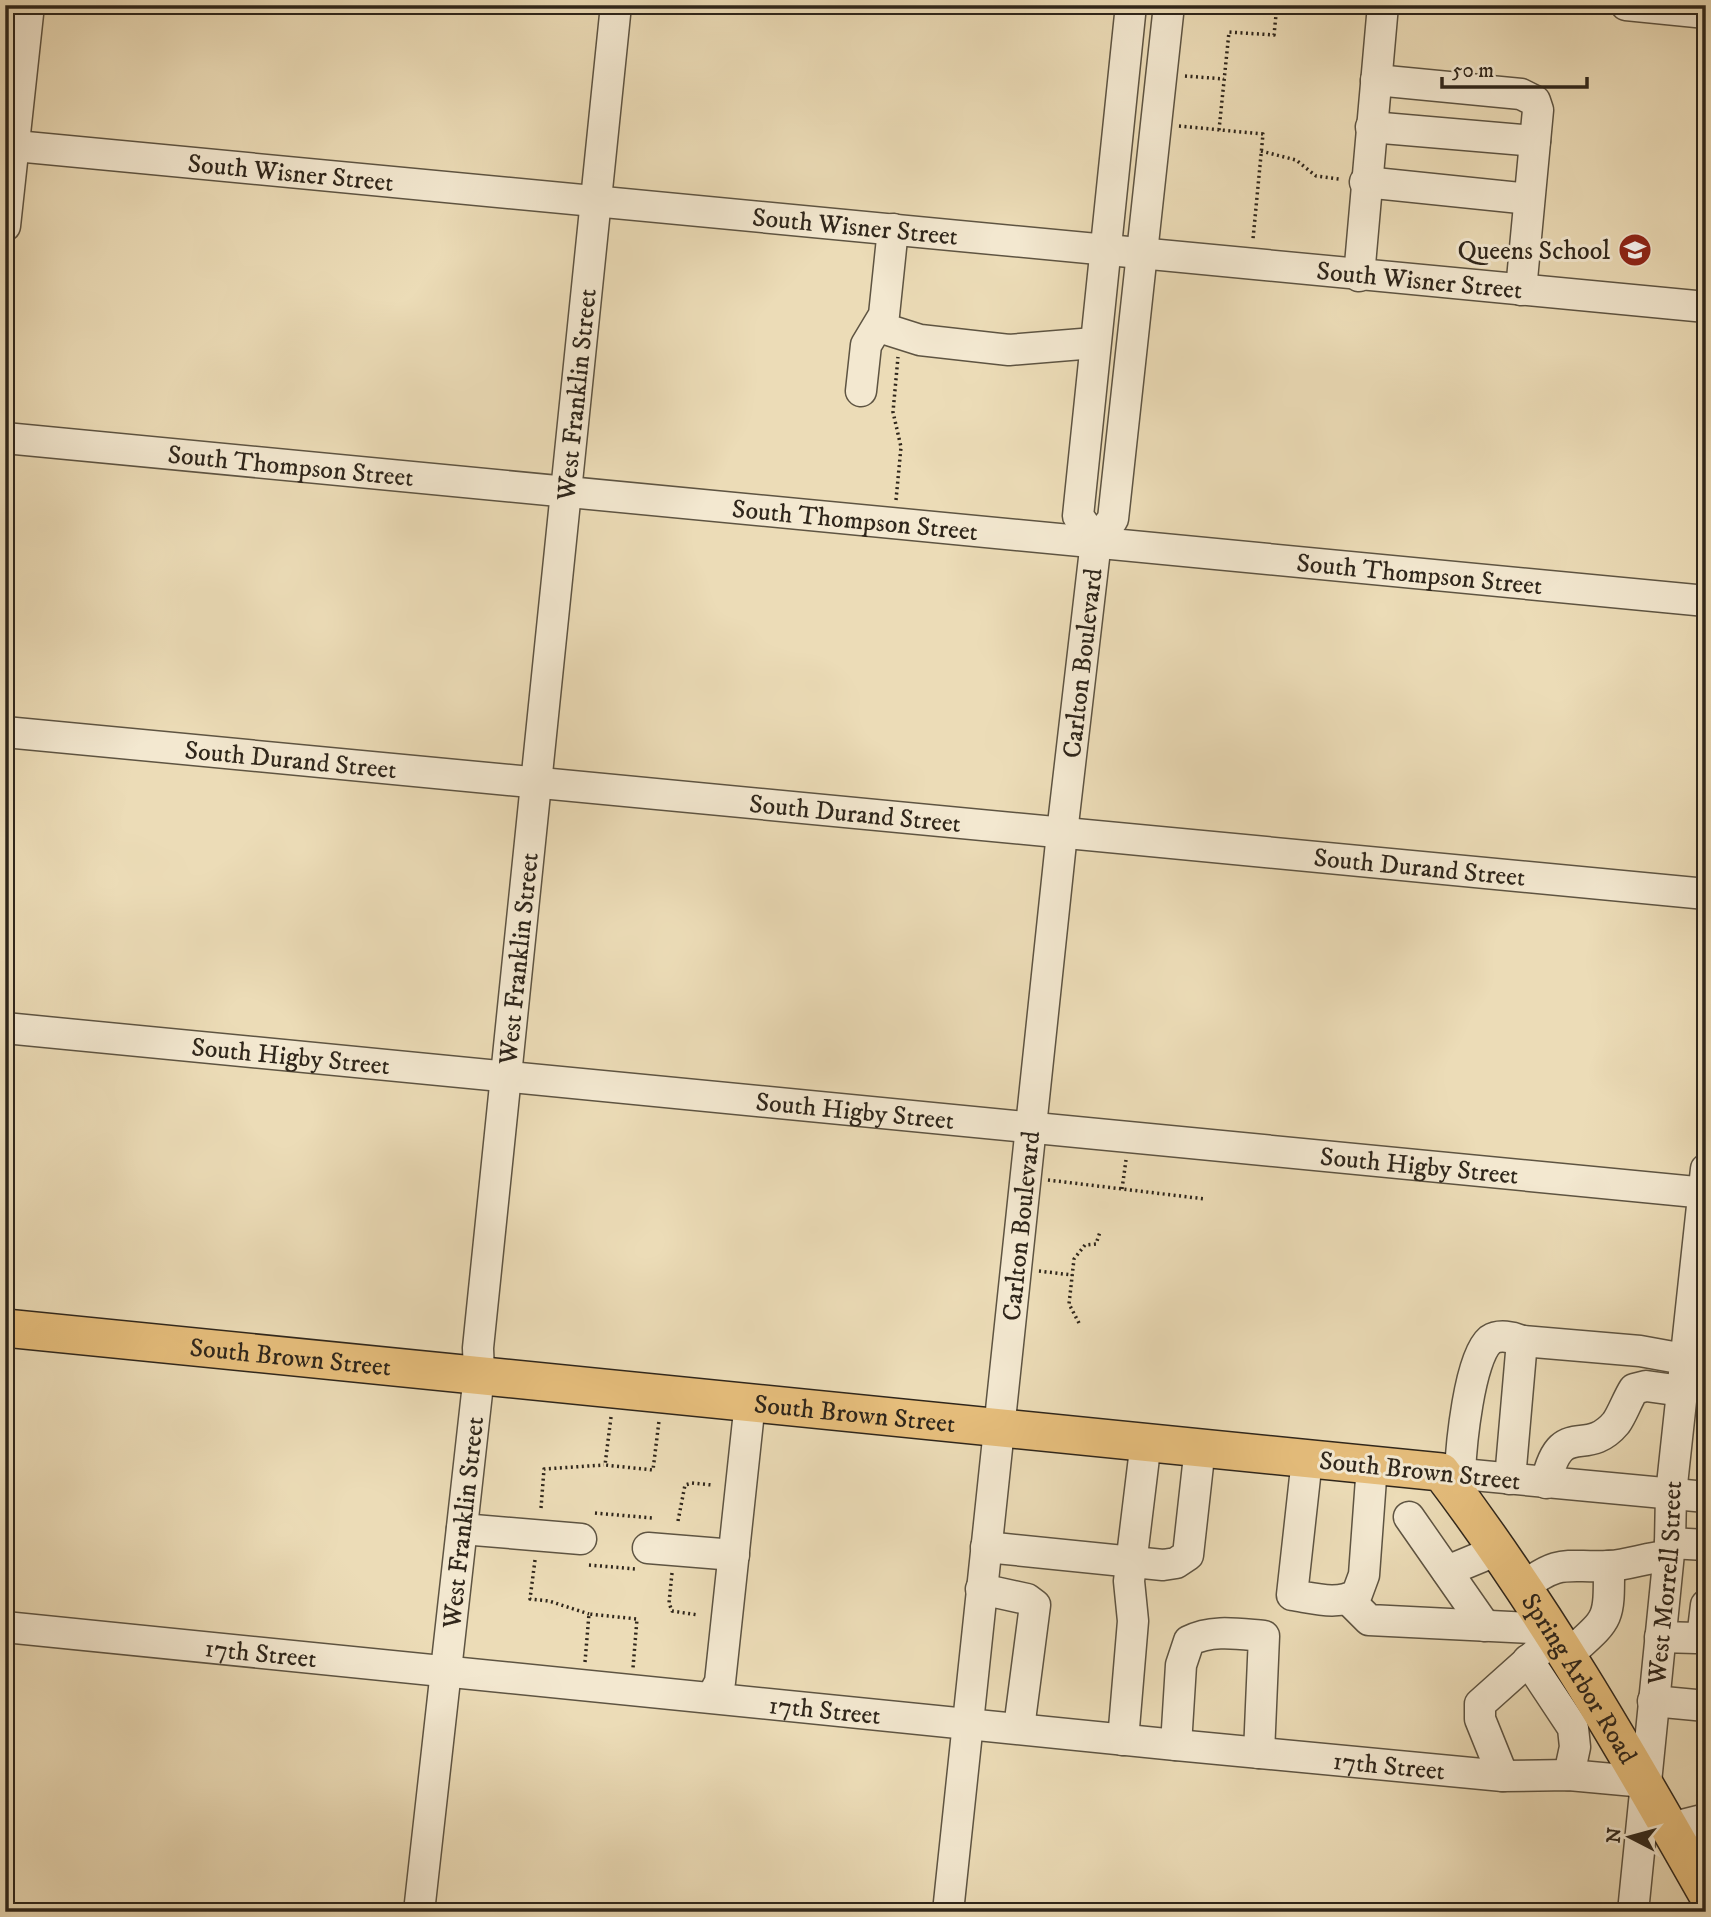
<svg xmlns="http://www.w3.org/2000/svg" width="1711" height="1917" viewBox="0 0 1711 1917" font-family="'IM FELL DW Pica',serif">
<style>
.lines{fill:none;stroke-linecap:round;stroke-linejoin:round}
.minor-casing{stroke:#5e5442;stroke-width:33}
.major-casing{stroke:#2f261b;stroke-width:40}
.path{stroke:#2f261b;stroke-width:3.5;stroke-dasharray:2 3.5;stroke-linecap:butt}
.minor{stroke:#f3e8d0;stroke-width:30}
.major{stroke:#e6be7c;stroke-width:37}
.labels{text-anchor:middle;stroke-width:6;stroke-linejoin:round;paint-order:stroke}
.street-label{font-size:26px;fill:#2f261b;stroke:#f3e8d0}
.poi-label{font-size:26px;fill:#2f261b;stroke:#f3e8d0;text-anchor:end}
</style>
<rect width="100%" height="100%" fill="#ecdcb7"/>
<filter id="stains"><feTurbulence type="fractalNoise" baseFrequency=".00286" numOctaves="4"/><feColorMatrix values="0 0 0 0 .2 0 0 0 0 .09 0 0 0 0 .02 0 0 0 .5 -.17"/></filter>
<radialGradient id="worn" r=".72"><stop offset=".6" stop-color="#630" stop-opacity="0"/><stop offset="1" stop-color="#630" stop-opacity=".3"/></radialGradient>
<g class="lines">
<defs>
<g id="minor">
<path d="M 1626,5 L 1706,13"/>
<path d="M 1376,80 L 1521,94 L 1535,101 L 1538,110 L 1521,290"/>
<path d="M 1371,127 L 1535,141"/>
<path id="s1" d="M 5,145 L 1706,307"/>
<path d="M 1365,182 L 1529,199"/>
<path d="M 5,226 L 29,5"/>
<path d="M 1359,276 L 1383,5"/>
<path d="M 879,327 L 920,340 L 1009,350 L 1094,343"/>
<path d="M 861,391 L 866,345 L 884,315 L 893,229"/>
<path id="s2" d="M 5,438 L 1706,601"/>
<path d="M 1096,541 L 1078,516 L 1131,5"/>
<path id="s3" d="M 5,732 L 1706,894"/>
<path id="s4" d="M 5,1028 L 1706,1193"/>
<path d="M 1522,1341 L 1640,1351 L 1706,1363"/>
<path d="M 1307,1459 L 1292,1595 C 1313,1598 1339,1606 1357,1594 L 1364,1575 L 1372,1465"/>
<path d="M 1441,1472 L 1706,1497"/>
<path d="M 1460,1474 C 1461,1447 1469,1358 1490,1340 C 1499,1334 1513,1337 1522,1341 L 1510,1479"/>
<path d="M 1546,1483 C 1561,1416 1585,1460 1616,1423 C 1622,1415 1628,1398 1634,1389 L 1646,1386 L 1682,1391"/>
<path d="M 1409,1517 L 1485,1626"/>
<path d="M 462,1529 L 581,1539"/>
<path d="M 1670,1543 L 1706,1545"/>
<path d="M 986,1547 L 1163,1565 L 1176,1563 L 1188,1555 L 1200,1447"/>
<path d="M 648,1548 L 734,1555"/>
<path d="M 1447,1571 L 1498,1550"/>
<path d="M 1523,1587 C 1561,1558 1566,1568 1609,1566 C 1629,1565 1648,1557 1668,1556"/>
<path d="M 981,1589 L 1027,1599 L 1035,1605 L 1019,1728"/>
<path d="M 1349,1600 L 1369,1620 L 1550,1629"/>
<path id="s5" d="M 5,1627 L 1176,1745 L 1503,1776 L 1569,1775 L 1645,1782"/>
<path d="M 1660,1637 L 1696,1638 L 1703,1630 L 1706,1605"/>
<path d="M 1568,1655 C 1610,1617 1609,1622 1609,1566"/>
<path d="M 1528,1660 L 1573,1728 L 1575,1747 L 1569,1775"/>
<path d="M 712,1697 L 720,1682 L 750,1402"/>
<path d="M 1653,1701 L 1706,1706"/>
<path d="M 1123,1740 L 1133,1621 L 1129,1581 L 1146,1441"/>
<path d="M 1176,1745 L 1181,1665 L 1189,1641 C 1212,1629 1239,1634 1264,1636 L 1259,1753"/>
<path d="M 1503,1776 L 1480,1719 L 1480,1704 L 1556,1636"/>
<path d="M 1670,1828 L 1706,1819"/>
<path id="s6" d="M 419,1912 L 479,1375 L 478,1348 L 616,5"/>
<path id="s7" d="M 948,1912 L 1062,833 L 1096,541 L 1113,519 L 1169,5"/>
<path id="s8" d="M 1633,1912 L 1670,1543 L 1671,1494 L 1706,1169"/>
</g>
<g id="major">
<path id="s9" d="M 5,1328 L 1441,1472 C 1542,1605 1624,1747 1706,1892"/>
</g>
</defs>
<use href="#minor" class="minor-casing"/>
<use href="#major" class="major-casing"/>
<path class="path" d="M 1185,76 L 1224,79
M 1179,126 L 1263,134 L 1253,239
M 1219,130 L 1229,32 L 1274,35 L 1277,5
M 1261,151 L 1296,160 L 1316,176 L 1339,179
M 896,500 L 901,447 L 893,412 L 898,357
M 1048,1180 L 1205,1199
M 1122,1189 L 1126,1160
M 1039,1271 L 1072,1275
M 1079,1323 L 1069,1304 L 1074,1259 L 1085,1245 L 1096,1244 L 1100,1232
M 611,1417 L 605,1465 L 653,1470 L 659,1421
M 541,1508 L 544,1469 L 604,1465
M 595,1513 L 652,1518
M 678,1521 L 685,1485 L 692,1483 L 712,1485
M 535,1560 L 530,1599 L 549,1601 L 589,1614
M 589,1565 L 636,1569
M 672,1573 L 669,1603 L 672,1611 L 698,1615
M 585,1662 L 589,1614 L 637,1619 L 633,1668"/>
<use href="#minor" class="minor"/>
<use href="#major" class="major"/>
</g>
<defs>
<symbol id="school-disc" viewBox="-11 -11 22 22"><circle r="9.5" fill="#8f2418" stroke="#f3e8d0"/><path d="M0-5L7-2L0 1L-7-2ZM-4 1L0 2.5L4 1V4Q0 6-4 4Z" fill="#fff"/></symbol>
</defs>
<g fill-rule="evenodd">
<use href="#school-disc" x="1616" y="231" width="38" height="38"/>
</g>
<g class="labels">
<g class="street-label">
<text dy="9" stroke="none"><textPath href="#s1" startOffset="287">South Wisner Street</textPath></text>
<text dy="9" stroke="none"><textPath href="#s1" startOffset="854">South Wisner Street</textPath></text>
<text dy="9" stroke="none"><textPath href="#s1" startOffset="1421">South Wisner Street</textPath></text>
<text dy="9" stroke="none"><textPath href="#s6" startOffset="1526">West Franklin Street</textPath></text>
<text dy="9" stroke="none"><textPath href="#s2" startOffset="287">South Thompson Street</textPath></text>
<text dy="9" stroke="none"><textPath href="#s2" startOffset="854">South Thompson Street</textPath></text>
<text dy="9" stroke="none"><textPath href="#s2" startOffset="1421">South Thompson Street</textPath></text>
<text dy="9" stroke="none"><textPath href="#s7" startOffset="1256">Carlton Boulevard</textPath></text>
<text dy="9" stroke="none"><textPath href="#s3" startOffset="287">South Durand Street</textPath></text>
<text dy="9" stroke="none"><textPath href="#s3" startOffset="854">South Durand Street</textPath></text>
<text dy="9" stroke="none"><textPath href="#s3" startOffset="1421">South Durand Street</textPath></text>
<text dy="9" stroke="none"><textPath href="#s6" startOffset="959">West Franklin Street</textPath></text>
<text dy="9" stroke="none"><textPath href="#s4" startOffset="287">South Higby Street</textPath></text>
<text dy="9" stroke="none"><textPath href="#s4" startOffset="854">South Higby Street</textPath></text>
<text dy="9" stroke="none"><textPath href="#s4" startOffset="1421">South Higby Street</textPath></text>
<text dy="9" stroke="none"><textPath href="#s7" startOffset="690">Carlton Boulevard</textPath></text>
<text dy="9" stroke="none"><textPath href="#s9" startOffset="287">South Brown Street</textPath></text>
<text dy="9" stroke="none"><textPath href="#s9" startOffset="854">South Brown Street</textPath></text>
<text transform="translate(1420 1470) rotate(6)" y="9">South Brown Street</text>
<text dy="9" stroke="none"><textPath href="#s6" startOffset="392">West Franklin Street</textPath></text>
<text dy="9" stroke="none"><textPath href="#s8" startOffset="331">West Morrell Street</textPath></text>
<text dy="9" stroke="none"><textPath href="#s5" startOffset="257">17th Street</textPath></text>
<text dy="9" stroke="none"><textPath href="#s9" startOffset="1692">Spring Arbor Road</textPath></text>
<text dy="9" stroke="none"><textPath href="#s5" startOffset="824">17th Street</textPath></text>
<text dy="9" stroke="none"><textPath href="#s5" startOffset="1391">17th Street</textPath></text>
</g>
<g class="poi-label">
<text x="1610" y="259">Queens School</text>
</g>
</g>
<rect width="1711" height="1917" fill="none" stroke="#ecdcb7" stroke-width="28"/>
<rect x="7" y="7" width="1697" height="1903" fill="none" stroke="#2f261b" stroke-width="3.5"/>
<rect x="14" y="14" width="1683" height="1889" fill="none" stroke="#2f261b" stroke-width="2"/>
<g transform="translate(1630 1837) rotate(276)" stroke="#f3e8d0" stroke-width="5" paint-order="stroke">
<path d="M0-5L12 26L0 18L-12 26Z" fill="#2f261b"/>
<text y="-10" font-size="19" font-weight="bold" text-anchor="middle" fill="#2f261b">N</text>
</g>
<path d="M1442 77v10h145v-10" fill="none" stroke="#2f261b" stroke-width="3.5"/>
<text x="1452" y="77" font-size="21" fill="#2f261b" stroke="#f3e8d0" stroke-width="5" paint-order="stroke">50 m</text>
<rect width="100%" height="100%" filter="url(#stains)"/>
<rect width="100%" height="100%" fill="url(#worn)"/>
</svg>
